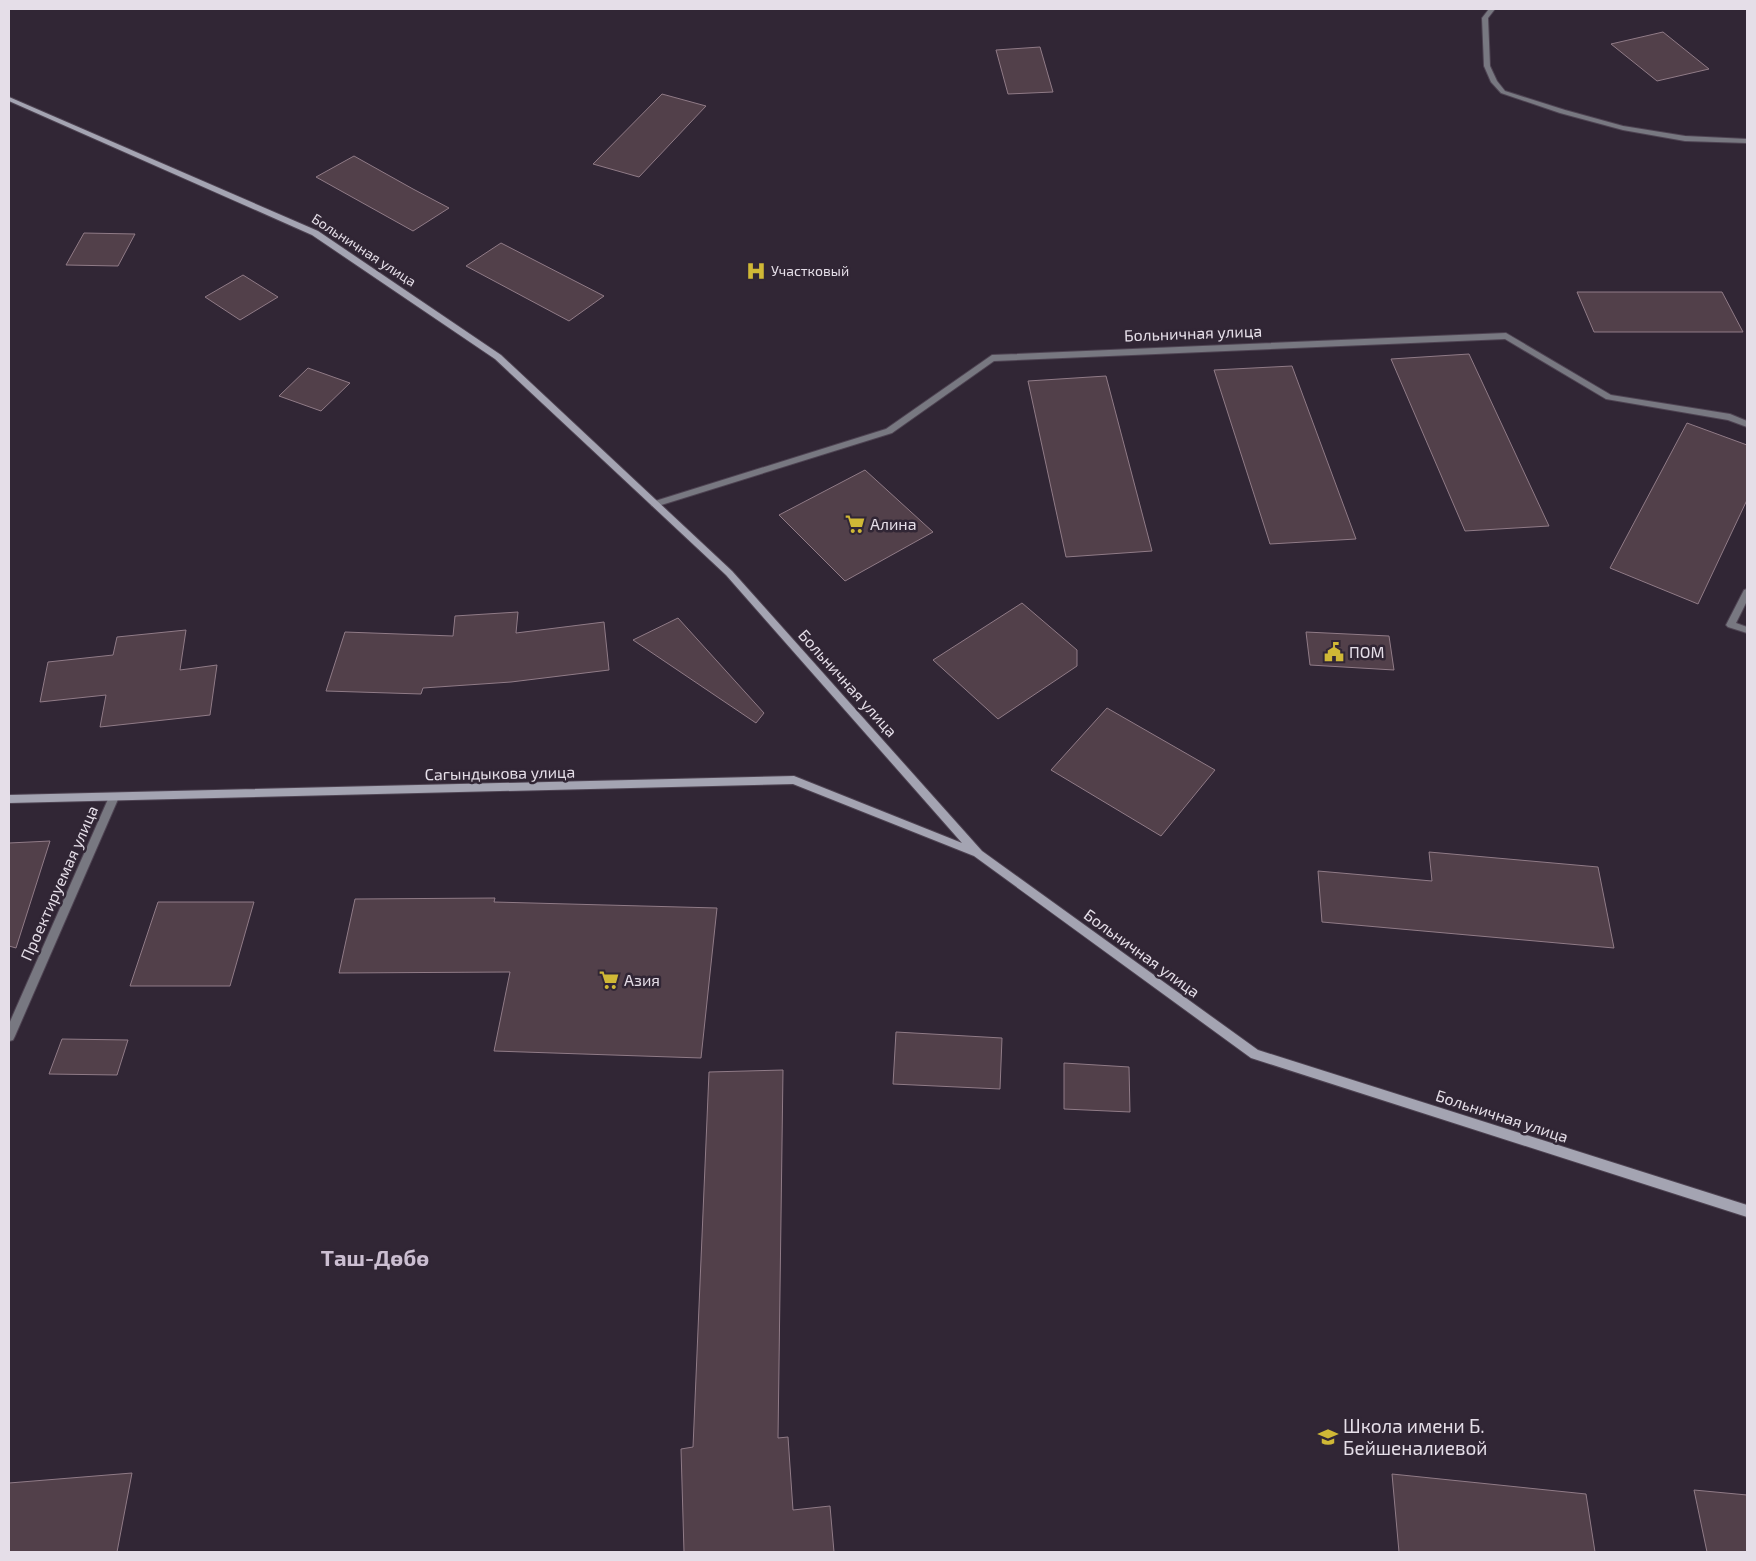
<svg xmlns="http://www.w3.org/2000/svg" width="1756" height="1561" viewBox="0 0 1756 1561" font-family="'Exo 2',sans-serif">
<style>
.building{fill:#52404a;stroke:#907b87}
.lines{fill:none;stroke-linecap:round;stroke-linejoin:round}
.lane-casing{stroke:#4e4352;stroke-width:2}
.street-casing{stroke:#4e4352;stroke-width:2}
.secondary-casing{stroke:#4e4352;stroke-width:2}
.lane{fill:#787881;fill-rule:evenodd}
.street{fill:#787881;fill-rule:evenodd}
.secondary{fill:#a4a4b2;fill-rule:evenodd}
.labels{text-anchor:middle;stroke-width:5;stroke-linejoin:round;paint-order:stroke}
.far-street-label{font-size:14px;fill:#e5dee8;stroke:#312635}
.far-poi-label{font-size:14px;fill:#e5dee8;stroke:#312635;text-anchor:start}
.street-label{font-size:16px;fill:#e5dee8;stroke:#312635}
.poi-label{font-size:16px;fill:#e5dee8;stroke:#312635;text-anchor:start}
.near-poi-label{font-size:19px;fill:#e5dee8;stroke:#312635;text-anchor:start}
.near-quarter-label{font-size:22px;font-weight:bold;fill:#cbbed1;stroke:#312635}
</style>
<rect width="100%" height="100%" fill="#312635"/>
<path class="building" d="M 1663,32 L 1709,69 L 1657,81 L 1611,44 Z
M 1040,47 L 1053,92 L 1008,94 L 996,50 Z
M 662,94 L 706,106 L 639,177 L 593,164 Z
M 354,156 L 413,189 L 449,208 L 413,231 L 316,177 Z
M 84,233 L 135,234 L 118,266 L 66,265 Z
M 501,243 L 604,296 L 569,321 L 466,266 Z
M 243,275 L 278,297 L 240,320 L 205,297 Z
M 1577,292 L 1722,292 L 1743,332 L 1594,332 Z
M 1469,354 L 1549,526 L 1465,531 L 1391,359 Z
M 1292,366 L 1356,539 L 1270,544 L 1214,370 Z
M 308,368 L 350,383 L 321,411 L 279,396 Z
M 1106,376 L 1152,551 L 1066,557 L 1028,381 Z
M 1687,423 L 1747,445 L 1747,500 L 1698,604 L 1610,568 Z
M 865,470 L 933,532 L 845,581 L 779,515 Z
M 1022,603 L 1077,650 L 1077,666 L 998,719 L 933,660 Z
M 518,612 L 516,633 L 604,622 L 609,670 L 511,682 L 423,688 L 421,694 L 326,691 L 345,632 L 453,636 L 455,616 Z
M 678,618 L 764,713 L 756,723 L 633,640 Z
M 186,630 L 180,670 L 217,665 L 210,715 L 100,727 L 106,695 L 40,702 L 48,662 L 113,655 L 117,637 Z
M 1306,632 L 1389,636 L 1394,670 L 1310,665 Z
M 1107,708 L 1215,770 L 1161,836 L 1051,770 Z
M 50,841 L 16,948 L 9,946 L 9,843 Z
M 1429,852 L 1598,867 L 1614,948 L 1322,922 L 1318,871 L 1432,881 Z
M 495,898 L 494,902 L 717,908 L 701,1058 L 494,1051 L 510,972 L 339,973 L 355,899 Z
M 158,902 L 254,902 L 230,986 L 130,986 Z
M 896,1032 L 1002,1038 L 1000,1089 L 893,1084 Z
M 62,1039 L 128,1040 L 117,1075 L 49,1074 Z
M 1064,1063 L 1129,1067 L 1130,1112 L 1064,1109 Z
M 783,1070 L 778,1438 L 788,1437 L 793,1510 L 830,1506 L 834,1552 L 684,1552 L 681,1449 L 693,1447 L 709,1072 Z
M 132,1473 L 117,1552 L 9,1552 L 9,1483 Z
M 1392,1474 L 1586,1494 L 1595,1552 L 1399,1552 Z
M 1694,1490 L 1747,1495 L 1747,1552 L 1707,1552 Z"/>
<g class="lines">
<defs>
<path id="lane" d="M 1489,9 L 1495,9 L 1488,18 L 1490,66 L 1497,81 L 1505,91 L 1565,110 L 1623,126 L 1685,136 L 1747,139 L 1747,143 L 1685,141 L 1623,130 L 1560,113 L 1501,93 L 1491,82 L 1484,66 L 1482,18 Z"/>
<path id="street" d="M 1506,333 L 1611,395 L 1730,414 L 1747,421 L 1747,427 L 1728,420 L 1606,399 L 1505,339 L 994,361 L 892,433 L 658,506 L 652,506 L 651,504 L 652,502 L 886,429 L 992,355 Z
M 1747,589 L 1747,601 L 1736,623 L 1747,627 L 1747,633 L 1728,627 L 1726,625 L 1744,590 Z
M 114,793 L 118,794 L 119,797 L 15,1036 L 13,1040 L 9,1041 L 9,1024 L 109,797 L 110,794 Z"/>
<path id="secondary" d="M 9,97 L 318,231 L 501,355 L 732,571 L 982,851 L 1258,1050 L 1747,1205 L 1747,1217 L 1251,1058 L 974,856 L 793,784 L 9,803 L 9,795 L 794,776 L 962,843 L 726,575 L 495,359 L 312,235 L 9,101 Z"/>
</defs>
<use href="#lane" class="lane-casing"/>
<use href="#street" class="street-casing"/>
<use href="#secondary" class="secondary-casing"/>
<use href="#lane" class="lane"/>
<use href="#street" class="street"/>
<use href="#secondary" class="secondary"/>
</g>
<defs>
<symbol id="hospital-bare" viewBox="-9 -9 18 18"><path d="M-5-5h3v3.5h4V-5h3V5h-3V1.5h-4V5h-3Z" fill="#d0b836" stroke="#312635" stroke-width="2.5" paint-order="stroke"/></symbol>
<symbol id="supermarket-bare" viewBox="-9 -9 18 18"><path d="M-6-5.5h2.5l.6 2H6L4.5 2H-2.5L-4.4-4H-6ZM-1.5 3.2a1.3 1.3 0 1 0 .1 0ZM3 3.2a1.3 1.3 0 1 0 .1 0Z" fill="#d0b836" stroke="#312635" stroke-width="2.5" paint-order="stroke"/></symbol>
<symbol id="civic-bare" viewBox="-9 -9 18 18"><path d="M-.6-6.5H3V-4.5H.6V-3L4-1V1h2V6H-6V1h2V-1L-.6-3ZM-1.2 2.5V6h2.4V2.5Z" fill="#d0b836" stroke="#312635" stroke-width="2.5" paint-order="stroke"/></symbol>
<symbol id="school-bare" viewBox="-9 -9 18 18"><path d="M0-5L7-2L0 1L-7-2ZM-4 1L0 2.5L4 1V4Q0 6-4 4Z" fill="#d0b836" stroke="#312635" stroke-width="2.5" paint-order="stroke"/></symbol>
</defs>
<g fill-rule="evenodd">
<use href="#hospital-bare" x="742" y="257" width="28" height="28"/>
<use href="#supermarket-bare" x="841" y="510" width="28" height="28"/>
<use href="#civic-bare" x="1320" y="638" width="28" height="28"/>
<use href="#supermarket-bare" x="595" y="966" width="28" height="28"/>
<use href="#school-bare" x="1314" y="1423" width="28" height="28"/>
</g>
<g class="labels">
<g class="far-street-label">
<text transform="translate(364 250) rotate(33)" y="5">Больничная улица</text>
</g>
<g class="far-poi-label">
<text x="771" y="276">Участковый</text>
</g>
<g class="street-label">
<text transform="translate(1193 333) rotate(-2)" y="6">Больничная улица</text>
<text transform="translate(848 683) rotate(48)" y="6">Больничная улица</text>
<text transform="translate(500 773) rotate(-1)" y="6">Сагындыкова улица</text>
<text transform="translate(59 883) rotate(-66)" y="6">Проектируемая улица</text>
<text transform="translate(1142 953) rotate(36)" y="6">Больничная улица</text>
<text transform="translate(1502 1116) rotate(18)" y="6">Больничная улица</text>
</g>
<g class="poi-label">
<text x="870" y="530">Алина</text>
<text x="1349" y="658">ПОМ</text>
<text x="624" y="986">Азия</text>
</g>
<g class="near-poi-label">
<text x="1343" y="1433">Школа имени Б.<tspan x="1343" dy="22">Бейшеналиевой</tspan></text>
</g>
<g class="near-quarter-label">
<text x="375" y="1266">Таш-Дөбө</text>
</g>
</g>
<rect width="1756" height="1561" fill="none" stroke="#e5dee8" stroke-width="20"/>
</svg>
